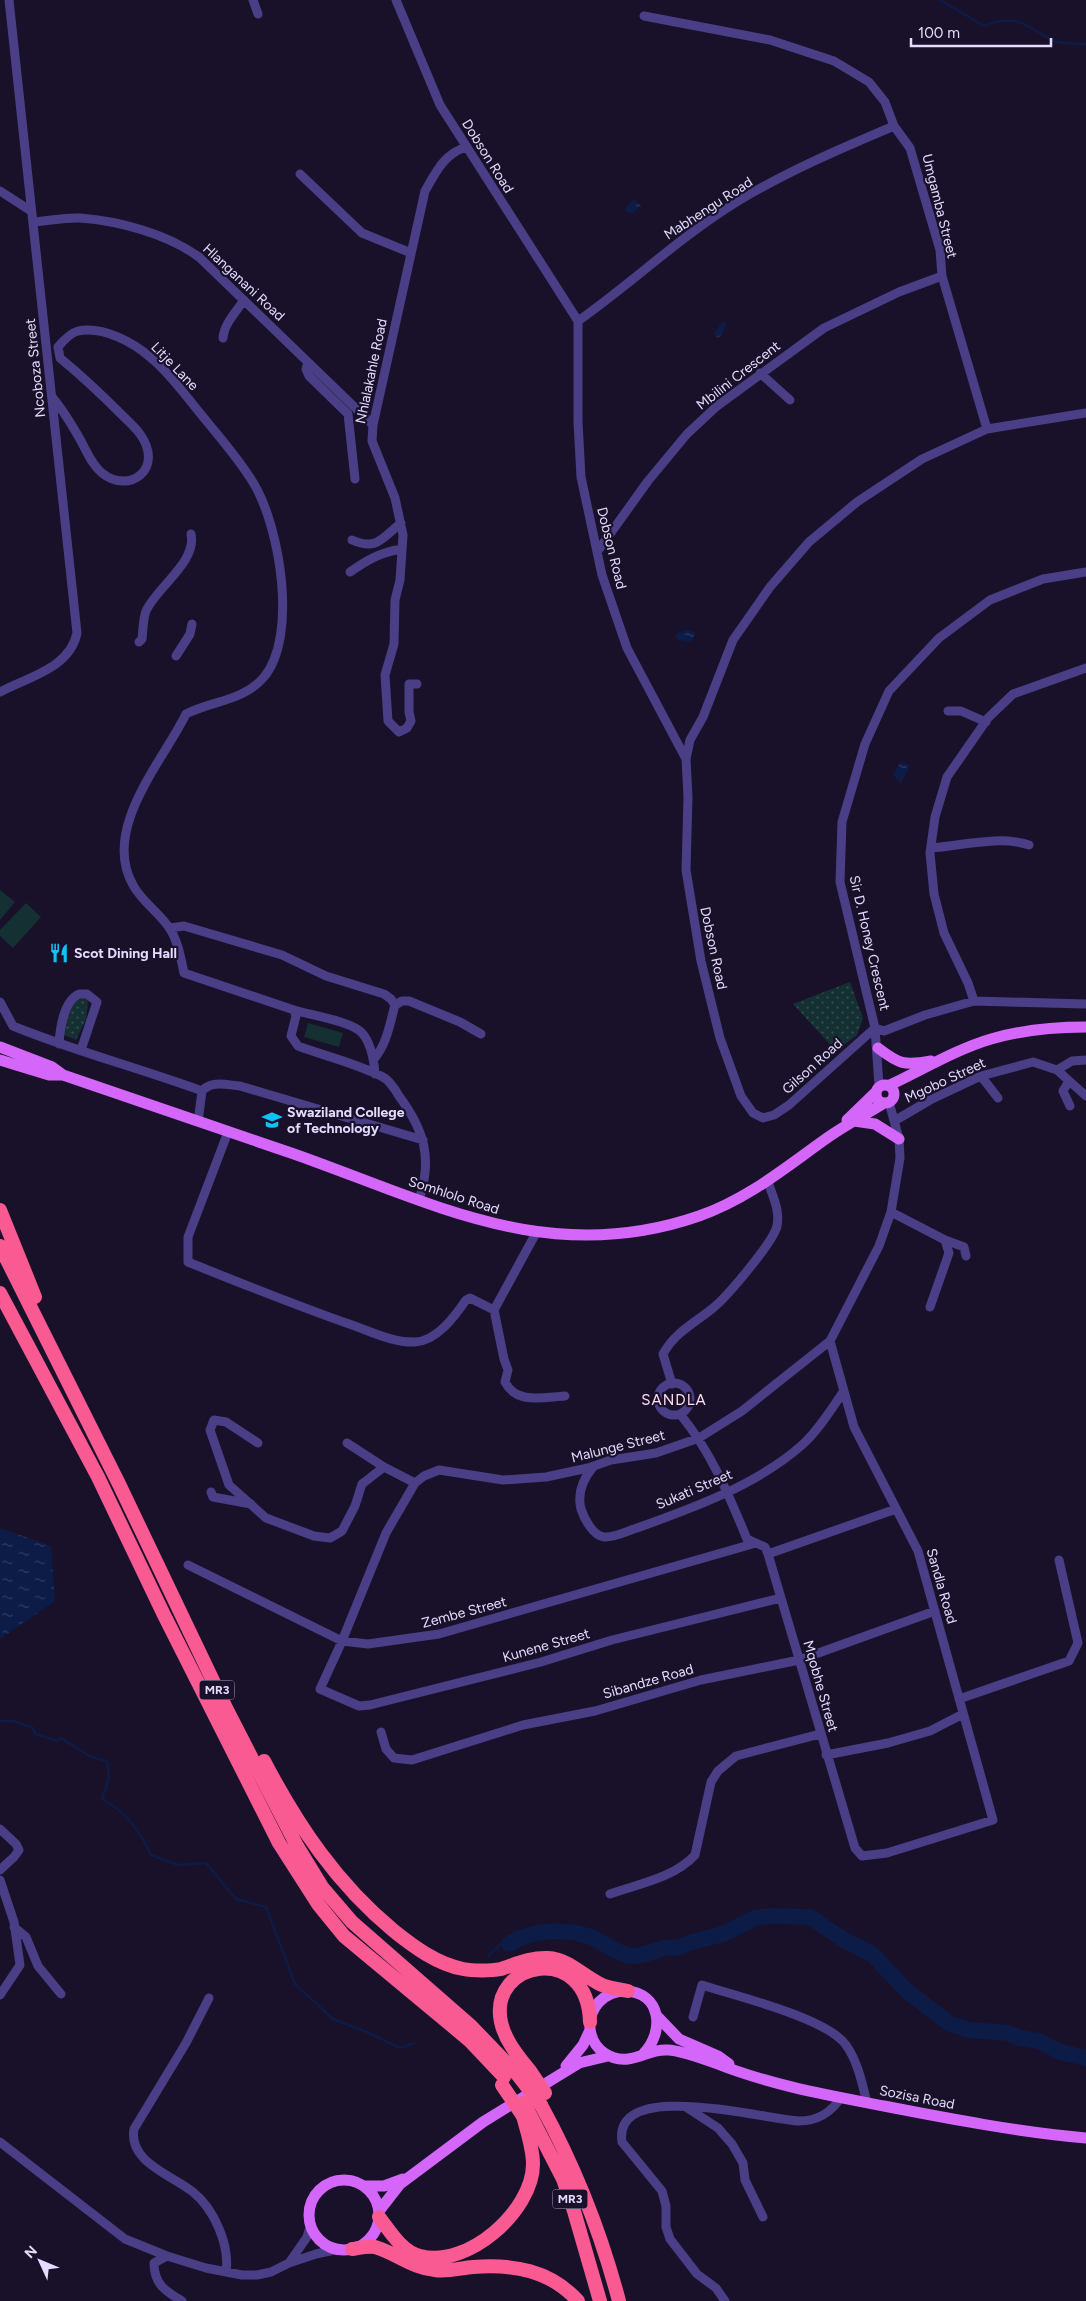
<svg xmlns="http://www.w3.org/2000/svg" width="1086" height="2301" viewBox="0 0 1086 2301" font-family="Figtree,sans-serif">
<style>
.grass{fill:url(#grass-dots)}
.park{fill:#153033}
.water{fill:url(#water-ripples)}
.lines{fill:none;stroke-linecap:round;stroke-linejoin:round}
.stream{stroke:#0d1b47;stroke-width:2.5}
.river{stroke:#0d1b47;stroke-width:16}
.minor{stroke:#4a3e87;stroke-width:9}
.major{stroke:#d566fa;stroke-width:11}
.highway{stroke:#fa5a92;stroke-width:14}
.highway-bridge{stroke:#fa5a92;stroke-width:14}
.labels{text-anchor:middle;stroke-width:4.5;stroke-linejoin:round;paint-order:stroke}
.shield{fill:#191129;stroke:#a79ebe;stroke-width:1}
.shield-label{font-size:12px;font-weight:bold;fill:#e4dbfe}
.street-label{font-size:14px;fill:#e4dbfe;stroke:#191129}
.poi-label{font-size:14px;font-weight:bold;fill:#e4dbfe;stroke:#191129;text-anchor:start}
.neighbourhood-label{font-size:15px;letter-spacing:1px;fill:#feddee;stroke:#191129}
</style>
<defs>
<pattern id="grass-dots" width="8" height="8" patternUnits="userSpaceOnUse" patternTransform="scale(1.25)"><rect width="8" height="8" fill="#153033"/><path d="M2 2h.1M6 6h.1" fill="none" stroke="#374d52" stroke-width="1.8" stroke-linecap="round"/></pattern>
<pattern id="water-ripples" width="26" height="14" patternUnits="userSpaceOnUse" patternTransform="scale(1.25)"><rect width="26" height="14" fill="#0d1b47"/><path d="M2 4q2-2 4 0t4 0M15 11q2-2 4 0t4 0" fill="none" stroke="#303c63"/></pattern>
</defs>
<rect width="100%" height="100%" fill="#191129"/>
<path class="grass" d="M 850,982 L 863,1018 L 857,1035 L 836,1051 L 793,1004 Z
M 85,998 L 88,1001 L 86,1019 L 76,1040 L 62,1034 L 73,1003 L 76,999 Z"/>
<path class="park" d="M 0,890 L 15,902 L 0,920 Z
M 26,903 L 41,917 L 13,948 L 0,936 L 0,930 Z
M 308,1023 L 343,1033 L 339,1047 L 304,1037 Z"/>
<path class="water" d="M 634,199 L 641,206 L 633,213 L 627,212 L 625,208 Z
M 722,322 L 727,323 L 721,336 L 717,338 L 714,334 Z
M 686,630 L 695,632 L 693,639 L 690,642 L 678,640 L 675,637 L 678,633 Z
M 901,761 L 910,766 L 901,783 L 893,775 Z
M 0,1528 L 51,1546 L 55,1601 L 0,1639 Z"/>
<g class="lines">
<path class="stream" d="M 940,0 L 984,26 C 1020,12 1025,27 1054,41 C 1063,44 1076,44 1086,44
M 0,1721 L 13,1721 L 33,1728 L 35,1734 L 58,1741 L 61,1738 L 91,1757 L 107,1761 L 109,1778 L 102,1799 C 124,1810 141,1832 151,1855 L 178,1865 L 206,1863 L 236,1899 L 266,1907 L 295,1984 L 333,2019 L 369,2033 L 400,2048 L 414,2043
M 488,1956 L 501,1944 L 509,1944"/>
<path class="river" d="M 509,1944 C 532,1929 565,1928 591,1937 C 605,1943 618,1955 633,1956 C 650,1956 662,1944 678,1948 L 692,1942 L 723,1934 L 755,1918 L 769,1916 L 810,1917 L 844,1940 L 872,1954 L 907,1991 L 950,2024 L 970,2030 L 1008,2033 L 1020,2038 L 1039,2041 L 1060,2052 L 1086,2058"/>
<path class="minor" d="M 253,0 L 258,14
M 396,0 L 440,105 L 578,321 L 578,422 L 581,477 L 602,575 L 627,648 L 686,759 L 688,797 L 686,870 L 701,961 L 720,1038 L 741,1096 L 753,1113 L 763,1118 L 774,1115 L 789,1105 L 875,1028
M 644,16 L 770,40 L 834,61 L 869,82 L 885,102 L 894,126 L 910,148 L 940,250 L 942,276 L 987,429
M 300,174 L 362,233 L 411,253
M 0,191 L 31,211
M 34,222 C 49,221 65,217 80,218 C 120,221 167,234 199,257 L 373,425
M 578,321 C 633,282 682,235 740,200 C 788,171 842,148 894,126
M 223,338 C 224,324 236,312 244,300
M 308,362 L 306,369 L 309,376 L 348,414 L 355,479
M 760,373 L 790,400
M 52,397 C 64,411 72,425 81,441 C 87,452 92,465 102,473 C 129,495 165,469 140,434 C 135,427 128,421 122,415 C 102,395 82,376 60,358 L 58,347 C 63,341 70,333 78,331 C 103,326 133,342 151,358 C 171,374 187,398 204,418 C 221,439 240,460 254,484 C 280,528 298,636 264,677 C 244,701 211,701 186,714 C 163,761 101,829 133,885 C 142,902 160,913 170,929 C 178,941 181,959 184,973 L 294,1010 L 296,1016 L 291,1036 L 298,1046 C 325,1056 355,1063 381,1076 C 388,1079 395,1089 399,1096 C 424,1130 433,1158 419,1200
M 352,540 C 377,551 382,538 401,523
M 597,552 L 648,481 L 687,434 L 717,406 L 824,328 L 899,292 L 942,276
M 350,572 C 367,560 381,552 402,549
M 139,642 L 142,639 C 143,630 143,619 146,611 C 157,587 197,562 191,534
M 176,656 L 190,634 L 192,624
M 417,684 L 409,684 L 409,712 L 411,721 L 407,728 L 399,732 L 388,721 L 385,675 L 394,644 L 395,600 L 400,580 L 403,535 L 395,498 L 372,441 L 373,425 L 425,191 C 436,172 444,154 466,147
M 0,692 C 28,677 70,668 77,633 L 9,0
M 948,711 L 961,711 L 986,722
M 686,759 L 690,740 L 703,717 L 733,640 L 770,587 L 809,542 L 857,502 L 922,459 L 987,429 L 1086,413
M 931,848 C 961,846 999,835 1029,845
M 170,928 L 184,926 L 282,955 L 326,976 L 384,994 L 391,999 L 395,1005 C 390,1023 387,1044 374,1059
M 974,1001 L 968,983 L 944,933 L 934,894 L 930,853 L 935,817 L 947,777 L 988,718 L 1013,694 L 1086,668
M 0,1002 L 13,1026 C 74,1051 139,1068 202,1091
M 395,1005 L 402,1001 L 409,1001 L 460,1022 L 481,1034
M 294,1010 C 310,1015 351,1021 362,1033 C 371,1043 374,1061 375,1074
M 875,1028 L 884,1031 L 925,1015 L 974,1001 L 1086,1004
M 59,1044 C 60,1028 64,1001 79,994 L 87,994 L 97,1002 L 81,1050
M 1057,1070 L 1072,1061 L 1086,1060
M 981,1076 L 998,1098
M 1069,1081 L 1063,1091 L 1070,1106
M 879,1086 L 875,1028 L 840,882 L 842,822 L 865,744 L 889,691 L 939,638 L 990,600 L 1043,579 L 1086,572
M 896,1120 L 930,1100 L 981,1076 L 1033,1062 L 1057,1070 L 1086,1096
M 198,1122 L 202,1091 C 211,1080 227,1085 240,1086 L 423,1140
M 228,1132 L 188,1237 L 188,1262 C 243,1284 297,1306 352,1325 C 372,1332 394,1343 415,1342 C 437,1341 455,1316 466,1300 L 470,1298 L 494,1310 L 536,1233
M 891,1212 L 945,1240 L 949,1253 L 930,1307
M 945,1240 L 964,1247 L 966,1256
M 494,1310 L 504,1359 L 508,1370 L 505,1382 C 517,1405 544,1397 565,1396
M658 1399a16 16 0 1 1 32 0a16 16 0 1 1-32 0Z
M 672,1384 L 663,1354 C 675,1332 695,1323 713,1308 C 727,1297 774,1241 777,1226 C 780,1210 773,1197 768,1182
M 680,1414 C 711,1452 728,1493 747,1539 L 765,1547 L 768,1554 L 855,1848 L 862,1856 L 887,1853 L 993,1820 L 918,1551 L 854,1427 L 830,1341
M 258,1443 L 226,1422 L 214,1420 L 210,1430 L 229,1485 L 266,1518 L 314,1536 L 330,1538 L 342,1531 L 355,1506 L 362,1484 L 384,1467
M 347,1443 L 384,1467 L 415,1483
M 593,1467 C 583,1479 577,1493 581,1509 C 584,1518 593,1536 604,1537 C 614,1538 627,1531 637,1528 C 693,1508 757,1485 802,1445 C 819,1430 831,1409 844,1391
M 211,1492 L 213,1497 L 251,1504
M 768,1554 L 896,1509
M 188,1565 L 342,1641 L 368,1644 L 439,1634 L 756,1543
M 781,1598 L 612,1640 L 541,1662 L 370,1705 L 359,1706 L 320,1689 L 342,1641 L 386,1533 L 415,1483 L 424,1476 L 439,1470 L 503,1480 L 546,1477 L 588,1468 L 611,1460 L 656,1453 L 699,1438 L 742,1411 L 830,1341 L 879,1246 L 891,1212 L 900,1158 L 899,1139 L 889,1102
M 959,1699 L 1069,1661 L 1078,1643 L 1059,1560
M 381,1732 L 386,1749 L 394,1758 L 412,1760 L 523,1725 L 595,1711 L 701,1680 L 799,1660 L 935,1611
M 826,1755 L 888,1743 L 930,1731 L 963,1714
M 0,1829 L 16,1844 L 19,1850 L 14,1857 L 0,1870
M 0,1880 L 14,1922 L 20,1965 L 0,1995
M 610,1894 C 638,1884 674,1878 695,1855 L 711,1782 L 718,1771 L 736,1756 L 820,1734
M 14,1927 L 26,1937 L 38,1966 L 61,1994
M 209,1998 L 186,2043 L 134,2129 C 128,2162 172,2175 193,2192 C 214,2209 230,2245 226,2272
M 693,2017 L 702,1985 C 736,1996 827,2018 846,2045 C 858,2062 862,2083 867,2103
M 686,2107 L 718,2128 L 732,2144 L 743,2163 L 745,2180 L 763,2217
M 0,2142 L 125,2239 L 167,2256 L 206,2268 L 242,2275 L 257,2275 L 271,2272 L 289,2263 L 316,2254 L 339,2249
M 167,2256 L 154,2263 C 154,2284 165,2291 182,2301
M 289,2263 L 307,2237 L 311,2224
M 725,2301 L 716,2288 L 697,2274 L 670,2239 L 666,2227 L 666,2206 L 662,2191 L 622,2142 C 612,2077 767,2120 799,2121 C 817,2121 832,2112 841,2097"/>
<path class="major" d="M 0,1047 L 52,1067 L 63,1075 C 140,1102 217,1127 294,1154 C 433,1203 549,1268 699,1216 C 748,1199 786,1167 827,1138 C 845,1125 865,1115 884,1103
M 878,1048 C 899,1064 904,1066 931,1061
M 0,1060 L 49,1075 L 63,1075
M876 1094a9 9 0 1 1 18 0a9 9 0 1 1-18 0Z
M 890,1085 C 922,1070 957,1049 991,1039 C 1022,1030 1054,1027 1086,1027
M 847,1120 L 876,1092
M 854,1121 L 875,1124 L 899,1139
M 657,2016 L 679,2039 L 718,2056 L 729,2064
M 644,2053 C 665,2031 661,1993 626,1991 C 616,1991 606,1995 599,2002 C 591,2011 588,2022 591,2034 C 595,2050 611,2061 628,2059 C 643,2057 651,2049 668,2050 C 684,2051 700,2058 715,2063 C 770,2085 827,2095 884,2106 C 951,2119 1018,2132 1086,2138
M 566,2066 L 583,2045 L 590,2030
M309 2215a35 35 0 1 1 70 0a35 35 0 1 1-70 0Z
M 364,2186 L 384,2186 L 403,2179
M 379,2211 L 400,2184 L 483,2122 L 579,2063 L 608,2056"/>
<path class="highway" d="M 0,1210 L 35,1297
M 0,1246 L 119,1484 L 227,1710 L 297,1846 L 322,1887 L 352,1922 L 471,2026 L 517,2074
M 0,1293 L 98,1477 L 164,1615 L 279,1843 L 318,1904 L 344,1936 L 469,2040 L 504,2077
M 264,1761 C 298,1826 337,1884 394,1931 C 414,1947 437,1964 463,1969 C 473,1971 491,1971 501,1969 C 516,1964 532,1957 548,1958 C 569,1959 584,1977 602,1985 C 610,1988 619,1989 628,1991
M 530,2071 C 519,2057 505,2041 501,2022 C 488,1960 588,1942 590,2022
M 524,2103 L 563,2179 L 574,2211 L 600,2301
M 541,2105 C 575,2167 601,2233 619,2301
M 379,2217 C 390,2231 401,2251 420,2256 C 467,2269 533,2211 533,2164 C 533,2148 527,2131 523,2116
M 352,2249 C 359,2248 368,2246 375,2247 C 396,2253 412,2268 435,2270 C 447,2272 461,2268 473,2267 C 513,2264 550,2270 578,2301"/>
<path class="highway-bridge" d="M 530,2071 L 545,2093
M 517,2074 L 541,2105
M 502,2085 L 523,2116"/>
</g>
<defs>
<symbol id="restaurant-bare" viewBox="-9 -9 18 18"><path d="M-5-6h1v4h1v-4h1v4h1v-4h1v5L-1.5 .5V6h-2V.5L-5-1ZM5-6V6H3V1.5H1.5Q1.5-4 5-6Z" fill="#0ec2f7" stroke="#191129" stroke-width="2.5" paint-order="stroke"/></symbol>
<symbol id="university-bare" viewBox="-9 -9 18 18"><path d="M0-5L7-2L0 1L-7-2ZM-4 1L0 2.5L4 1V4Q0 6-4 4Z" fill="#0ec2f7" stroke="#191129" stroke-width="2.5" paint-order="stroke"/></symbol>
</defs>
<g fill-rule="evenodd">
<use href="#restaurant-bare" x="45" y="939" width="28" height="28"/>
<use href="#university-bare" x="258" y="1106" width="28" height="28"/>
</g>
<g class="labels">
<g class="shield">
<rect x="199.5" y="1680.5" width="35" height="19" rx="4"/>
<rect x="552.5" y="2189.5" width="35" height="19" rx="4"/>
</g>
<g class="shield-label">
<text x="217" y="1694">MR3</text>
<text x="570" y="2203">MR3</text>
</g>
<g class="street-label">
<text transform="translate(488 156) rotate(58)" y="5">Dobson Road</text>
<text transform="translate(940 206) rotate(76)" y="5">Umgamba Street</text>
<text transform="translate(708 208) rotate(-33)" y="5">Mabhengu Road</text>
<text transform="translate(244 282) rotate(43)" y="5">Hlanganani Road</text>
<text transform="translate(175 366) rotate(46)" y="5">Litje Lane</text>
<text transform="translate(35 368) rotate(-96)" y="5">Ncoboza Street</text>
<text transform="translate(371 371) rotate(-78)" y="5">Nhlalakahle Road</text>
<text transform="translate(738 375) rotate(-38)" y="5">Mbilini Crescent</text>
<text transform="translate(612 548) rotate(76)" y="5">Dobson Road</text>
<text transform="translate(870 943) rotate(77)" y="5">Sir D. Honey Crescent</text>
<text transform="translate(714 948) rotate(78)" y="5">Dobson Road</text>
<text transform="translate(812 1066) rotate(-42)" y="5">Gilson Road</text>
<text transform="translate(945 1080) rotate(-25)" y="5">Mgobo Street</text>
<text transform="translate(454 1195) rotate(18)" y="5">Somhlolo Road</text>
<text transform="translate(618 1446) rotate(-14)" y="5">Malunge Street</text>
<text transform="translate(694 1489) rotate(-23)" y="5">Sukati Street</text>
<text transform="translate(942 1586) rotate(74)" y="5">Sandla Road</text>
<text transform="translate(464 1612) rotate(-15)" y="5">Zembe Street</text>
<text transform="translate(546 1645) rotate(-16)" y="5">Kunene Street</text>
<text transform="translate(648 1681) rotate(-16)" y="5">Sibandze Road</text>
<text transform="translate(821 1686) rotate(74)" y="5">Mqobhe Street</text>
<text transform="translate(917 2097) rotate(11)" y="5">Sozisa Road</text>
</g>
<g class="poi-label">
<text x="74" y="958">Scot Dining Hall</text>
<text x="287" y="1117">Swaziland College<tspan x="287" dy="16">of Technology</tspan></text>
</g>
<g class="neighbourhood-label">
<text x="674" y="1405">SANDLA</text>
</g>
</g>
<g transform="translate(40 2261) rotate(314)" stroke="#191129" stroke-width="4" paint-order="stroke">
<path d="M0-4L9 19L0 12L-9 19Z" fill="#e4dbfe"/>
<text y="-8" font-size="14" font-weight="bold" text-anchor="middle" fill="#e4dbfe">N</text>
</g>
<path d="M911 38v8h140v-8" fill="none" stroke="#e4dbfe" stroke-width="2.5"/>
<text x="918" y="38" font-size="15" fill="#e4dbfe" stroke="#191129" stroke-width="4" paint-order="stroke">100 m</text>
</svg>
